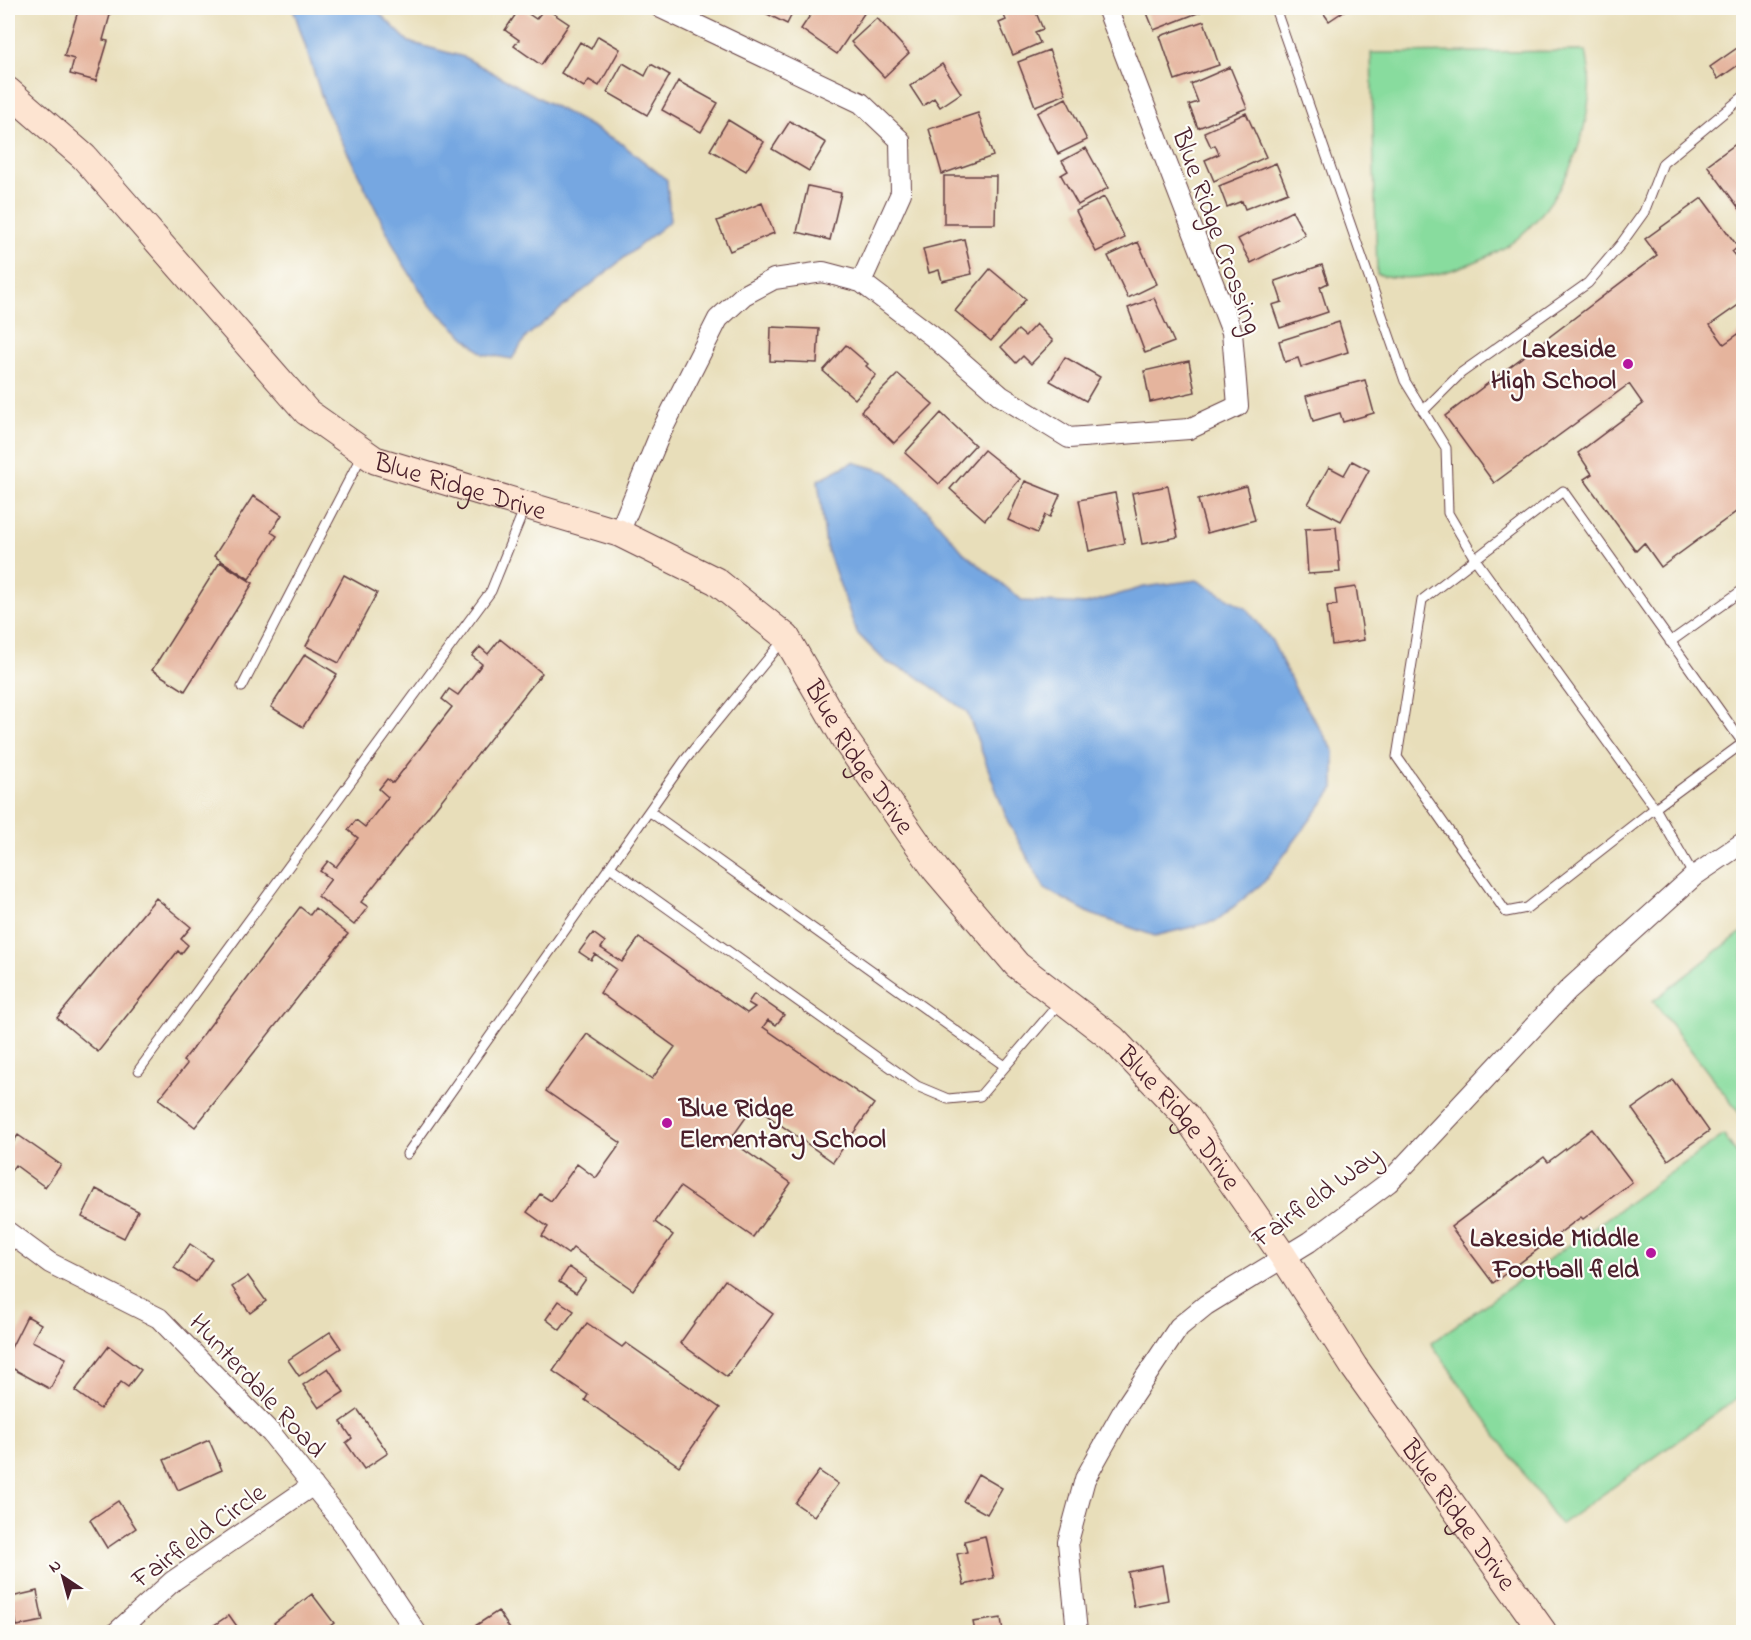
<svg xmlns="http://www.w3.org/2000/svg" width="1751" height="1640" viewBox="0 0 1751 1640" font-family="'Indie Flower',sans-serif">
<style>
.green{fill:#88dc9e;stroke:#697e64;stroke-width:1.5}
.water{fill:#76a7e1;stroke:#606386;stroke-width:1.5}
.building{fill:#e5b49d}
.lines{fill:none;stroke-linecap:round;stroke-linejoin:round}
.lane-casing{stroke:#623c40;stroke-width:11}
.street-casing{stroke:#623c40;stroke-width:22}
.secondary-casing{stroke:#623c40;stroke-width:29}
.lane{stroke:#fff;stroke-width:9}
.street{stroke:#fff;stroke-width:20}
.secondary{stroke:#fde4d1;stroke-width:27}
.poi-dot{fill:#b5179e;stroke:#fdfcf7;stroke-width:2}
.labels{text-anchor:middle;stroke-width:4.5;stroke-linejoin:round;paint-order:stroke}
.street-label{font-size:27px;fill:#4a1f2b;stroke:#fdfcf7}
.poi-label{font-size:27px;font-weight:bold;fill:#4a1f2b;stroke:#fdfcf7;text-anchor:end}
</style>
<rect width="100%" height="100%" fill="#fdfcf7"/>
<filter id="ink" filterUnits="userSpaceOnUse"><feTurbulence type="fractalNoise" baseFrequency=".0167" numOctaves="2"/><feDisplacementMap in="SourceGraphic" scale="12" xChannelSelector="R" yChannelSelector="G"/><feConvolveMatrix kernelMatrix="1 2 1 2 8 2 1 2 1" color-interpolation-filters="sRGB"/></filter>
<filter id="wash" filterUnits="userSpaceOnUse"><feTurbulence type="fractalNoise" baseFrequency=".008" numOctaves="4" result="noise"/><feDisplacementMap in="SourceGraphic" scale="24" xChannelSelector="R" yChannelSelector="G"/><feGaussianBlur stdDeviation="1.35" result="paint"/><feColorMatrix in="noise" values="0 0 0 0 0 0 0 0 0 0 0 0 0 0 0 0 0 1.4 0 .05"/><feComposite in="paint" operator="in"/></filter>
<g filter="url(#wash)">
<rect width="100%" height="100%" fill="#e8deba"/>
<path class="green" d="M 1586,51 C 1600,117 1569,193 1519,237 C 1502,252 1478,261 1458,268 C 1432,277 1405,282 1377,274 L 1371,53 Z
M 1743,931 L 1743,1118 L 1653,1001 Z
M 1724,1135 L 1743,1163 L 1743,1394 L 1560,1525 L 1431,1343 Z"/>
<path class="water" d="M 293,8 L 374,8 L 409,42 L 464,57 L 618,141 L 667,180 L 670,221 L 527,336 L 512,359 L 483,354 L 429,304 L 401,260 L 325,107 Z
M 853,462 L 887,472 L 926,509 L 963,552 L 1023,601 L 1086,604 L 1144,587 L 1197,580 L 1247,609 L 1272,641 L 1297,692 L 1334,751 L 1334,788 L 1264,882 L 1216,921 L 1155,936 L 1091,914 L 1045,889 L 1008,822 L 967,712 L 915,675 L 886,662 L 857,633 L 826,546 L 818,480 Z"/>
<g id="blocks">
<path class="building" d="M 79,8 L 112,8 L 103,40 L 108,41 L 96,81 L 70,74 L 74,59 L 64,56 Z
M 520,8 L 536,19 L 545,8 L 569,24 L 541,65 L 514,46 L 519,40 L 505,30 Z
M 755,8 L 795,8 L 787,24 Z
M 815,8 L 858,8 L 865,12 L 837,54 L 801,29 Z
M 1004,8 L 1034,8 L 1043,29 L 1035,32 L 1040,43 L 1013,55 L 999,23 L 1006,20 L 1001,9 Z
M 1145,8 L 1198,8 L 1200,12 L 1154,30 Z
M 1320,8 L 1346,8 L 1347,9 L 1329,21 Z
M 877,18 L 909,53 L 884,77 L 851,42 Z
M 1204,21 L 1219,65 L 1175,80 L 1160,36 Z
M 598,36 L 620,49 L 599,86 L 589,80 L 584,87 L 561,73 L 580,42 L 591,49 Z
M 1740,46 L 1744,51 L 1744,61 L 1718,79 L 1710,67 Z
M 1049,50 L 1066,94 L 1035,106 L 1018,62 Z
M 623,63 L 645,76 L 651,64 L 670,75 L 647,115 L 607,92 Z
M 942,64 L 961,93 L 940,107 L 934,98 L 923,106 L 910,86 Z
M 1230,67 L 1247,108 L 1198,128 L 1189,105 L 1198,102 L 1191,84 Z
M 678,81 L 718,103 L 701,132 L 662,110 Z
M 1066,98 L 1087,140 L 1058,154 L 1037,113 Z
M 978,113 L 993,156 L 942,174 L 929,129 Z
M 1246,113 L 1266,157 L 1214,181 L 1205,160 L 1219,154 L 1215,145 L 1211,147 L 1204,132 Z
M 728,120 L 764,142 L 746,171 L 710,150 Z
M 790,121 L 826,143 L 809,171 L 772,149 Z
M 1744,138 L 1744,215 L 1707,165 Z
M 1086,148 L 1108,188 L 1078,205 L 1061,175 L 1068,171 L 1062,161 Z
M 1276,163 L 1288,192 L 1245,209 L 1242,201 L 1227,207 L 1219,186 Z
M 944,176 L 996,176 L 995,224 L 944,224 Z
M 808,186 L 841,193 L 830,240 L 797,232 Z
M 1104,197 L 1125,238 L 1096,252 L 1076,211 Z
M 1702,198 L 1738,247 L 1732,252 L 1744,267 L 1744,301 L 1710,325 L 1724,344 L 1744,330 L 1744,506 L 1661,567 L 1644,543 L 1636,551 L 1584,479 L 1592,474 L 1578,453 L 1643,404 L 1629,384 L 1494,483 L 1445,416 L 1657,255 L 1645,239 Z
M 762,203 L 774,233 L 730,251 L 717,221 Z
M 1292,211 L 1305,235 L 1251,263 L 1238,239 Z
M 964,239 L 972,274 L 942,281 L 939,270 L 929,273 L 923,249 Z
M 1138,242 L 1157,284 L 1128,298 L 1108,256 Z
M 1322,265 L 1328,283 L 1320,287 L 1328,312 L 1280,328 L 1272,305 L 1282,302 L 1275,281 Z
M 990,269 L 1026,299 L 991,341 L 955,311 Z
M 1154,298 L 1174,342 L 1145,353 L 1128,308 Z
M 1339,322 L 1348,352 L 1301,367 L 1298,358 L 1285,362 L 1279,341 Z
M 1036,324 L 1053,341 L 1031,364 L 1023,356 L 1016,363 L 1001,347 L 1018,330 L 1025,336 Z
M 771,327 L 819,329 L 817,363 L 770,361 Z
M 846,345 L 868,364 L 866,366 L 876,375 L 855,399 L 823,371 Z
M 1065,357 L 1100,377 L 1086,401 L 1050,381 Z
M 1189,361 L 1195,392 L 1150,402 L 1144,371 Z
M 898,374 L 933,404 L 894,443 L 861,411 Z
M 1365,380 L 1374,413 L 1343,422 L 1340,413 L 1313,421 L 1306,396 Z
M 941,413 L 975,445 L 939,484 L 905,453 Z
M 984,450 L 1020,479 L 985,520 L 950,489 Z
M 1352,461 L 1369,470 L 1341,521 L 1308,504 L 1329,467 L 1344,475 Z
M 1025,481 L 1060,495 L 1050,517 L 1045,515 L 1037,533 L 1008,520 Z
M 1168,486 L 1178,537 L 1142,544 L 1132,493 Z
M 1246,486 L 1255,520 L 1207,533 L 1198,500 Z
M 1115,493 L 1125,543 L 1089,551 L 1079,500 Z
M 253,496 L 282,515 L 271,532 L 277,536 L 249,579 L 214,556 Z
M 1336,527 L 1340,572 L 1308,574 L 1305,529 Z
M 220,562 L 253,583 L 185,691 L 152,670 Z
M 344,575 L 377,593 L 339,663 L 306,646 Z
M 1356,587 L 1364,640 L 1332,645 L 1327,606 L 1337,605 L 1335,590 Z
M 500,639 L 542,673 L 361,902 L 368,907 L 354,925 L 318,896 L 331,879 L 320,871 L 328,861 L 336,867 L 358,838 L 348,830 L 356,820 L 365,827 L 388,797 L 379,789 L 387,779 L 393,783 L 452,707 L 442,699 L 449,689 L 458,695 L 482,664 L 472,656 L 480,647 L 488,654 Z
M 305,654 L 337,674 L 303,727 L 271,707 Z
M 156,898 L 191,927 L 181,939 L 188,945 L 181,954 L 178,951 L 98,1052 L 57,1018 Z
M 300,907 L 310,915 L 315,908 L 348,934 L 195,1127 L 159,1099 L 187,1064 L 183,1061 Z
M 593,933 L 605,942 L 601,948 L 622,962 L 639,938 L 747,1013 L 755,1007 L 748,1003 L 754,994 L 784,1015 L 776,1025 L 768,1020 L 763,1027 L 874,1104 L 833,1162 L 754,1106 L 730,1140 L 791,1183 L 753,1237 L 680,1187 L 655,1222 L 673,1235 L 633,1290 L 573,1248 L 568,1254 L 542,1236 L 548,1227 L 527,1212 L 540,1194 L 551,1201 L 577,1164 L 596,1178 L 621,1143 L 546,1091 L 587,1034 L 652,1079 L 675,1047 L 600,993 L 616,969 L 595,954 L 591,960 L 579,952 Z
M 1673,1080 L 1709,1131 L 1668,1160 L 1632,1109 Z
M 1592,1129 L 1632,1182 L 1583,1219 L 1581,1217 L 1493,1283 L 1451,1227 L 1544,1157 L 1548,1162 Z
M 18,1135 L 61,1165 L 45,1187 L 15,1165 L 8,1175 L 8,1150 Z
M 96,1189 L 138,1211 L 124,1238 L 82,1217 Z
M 190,1244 L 212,1259 L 196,1282 L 174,1268 Z
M 569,1267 L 586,1279 L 576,1293 L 559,1282 Z
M 248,1276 L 266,1301 L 250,1313 L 232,1287 Z
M 725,1280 L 773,1314 L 727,1377 L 680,1343 Z
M 559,1301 L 574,1311 L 560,1330 L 546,1319 Z
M 27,1316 L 41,1324 L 32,1341 L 66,1358 L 50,1389 L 8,1366 L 8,1354 Z
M 587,1323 L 622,1347 L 626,1343 L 720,1408 L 679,1466 L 585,1400 L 588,1395 L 553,1371 Z
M 330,1332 L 341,1348 L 299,1376 L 288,1360 Z
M 109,1346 L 141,1370 L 128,1387 L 121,1382 L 100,1409 L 75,1391 Z
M 328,1368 L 344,1392 L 319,1408 L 303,1385 Z
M 358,1410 L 388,1453 L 364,1469 L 346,1443 L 352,1438 L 341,1422 Z
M 209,1440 L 222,1470 L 178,1490 L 164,1460 Z
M 819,1471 L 838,1484 L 814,1516 L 795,1503 Z
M 978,1474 L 1002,1488 L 987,1514 L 963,1501 Z
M 118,1501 L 136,1528 L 107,1548 L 90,1520 Z
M 985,1536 L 994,1578 L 964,1585 L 957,1554 L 967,1552 L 964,1541 Z
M 1162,1565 L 1168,1600 L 1134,1607 L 1128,1572 Z
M 37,1591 L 43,1621 L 17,1626 L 11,1597 Z
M 312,1594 L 334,1623 L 322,1632 L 299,1632 L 295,1628 L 288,1632 L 281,1632 L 274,1623 Z
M 498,1611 L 512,1632 L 480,1632 L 475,1626 Z
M 229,1615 L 241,1632 L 204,1632 Z
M 1001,1618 L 1003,1632 L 975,1632 L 973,1622 Z"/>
</g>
</g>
<g filter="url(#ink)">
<use href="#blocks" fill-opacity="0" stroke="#623c40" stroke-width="1.5"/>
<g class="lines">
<defs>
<path id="lane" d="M 1275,8 L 1405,381 L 1446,448 L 1448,513 L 1475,559 L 1655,808 L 1694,876
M 1423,411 L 1461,373 L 1588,283 L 1621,244 L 1644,212 L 1663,163 L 1744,96
M 1670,642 L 1744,589
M 242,687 L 362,455
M 1743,743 L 1655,808 L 1527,908 L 1506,912 L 1397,757 L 1422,600 L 1563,491 L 1743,743 L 1744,743
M 649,811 L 1005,1066
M 610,867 L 917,1086 L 948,1099 L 980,1096 L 1061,1001
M 139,1070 L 491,591 L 525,507
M 407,1154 L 685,760 L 785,638"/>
<path id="street" d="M 661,8 L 861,103 L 900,140 L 901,193 L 861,282 L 932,336 L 1001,396 L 1069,438 L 1189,429 L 1238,406 L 1232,332 L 1107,8
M 619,533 L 660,434 L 718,319 L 744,295 L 774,279 L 823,272 L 861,282
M 8,1232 L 50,1263 L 159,1318 L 271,1433 L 343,1523 L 416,1632
M 117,1632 L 173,1581 L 313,1485
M 1077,1632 L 1068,1542 L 1085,1479 L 1126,1406 L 1179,1327 L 1206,1305 L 1309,1242 L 1389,1182 L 1568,990 L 1694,876 L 1744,842"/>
<g id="secondary">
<path id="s1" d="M 8,91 L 84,157 L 307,412 L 375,460 L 619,533 L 716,581 L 786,637 L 846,741 L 936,870 L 1017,965 L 1113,1039 L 1187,1117 L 1283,1256 L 1354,1367 L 1543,1632"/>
</g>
</defs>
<use href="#lane" class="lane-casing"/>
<use href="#street" class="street-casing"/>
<use href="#secondary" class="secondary-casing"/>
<use href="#lane" class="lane"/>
<use href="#street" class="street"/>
<use href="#secondary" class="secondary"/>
</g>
</g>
<g class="poi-dot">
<circle cx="1628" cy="364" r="6"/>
<circle cx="667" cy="1123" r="6"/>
<circle cx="1651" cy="1253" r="6"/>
</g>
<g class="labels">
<g class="street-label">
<text transform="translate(1218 231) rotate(70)" y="9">Blue Ridge Crossing</text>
<text dy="9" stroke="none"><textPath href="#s1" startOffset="612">Blue Ridge Drive</textPath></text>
<text dy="9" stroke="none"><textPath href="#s1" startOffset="1116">Blue Ridge Drive</textPath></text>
<text dy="9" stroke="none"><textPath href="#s1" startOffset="1602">Blue Ridge Drive</textPath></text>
<text transform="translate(1316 1196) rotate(-36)" y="9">Fairfield Way</text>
<text transform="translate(258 1385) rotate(47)" y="9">Hunterdale Road</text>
<text dy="9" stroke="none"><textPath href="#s1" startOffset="2088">Blue Ridge Drive</textPath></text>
<text transform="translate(198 1535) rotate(-36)" y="9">Fairfield Circle</text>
</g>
<g class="poi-label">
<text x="1616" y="357">Lakeside<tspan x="1616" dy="31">High School</tspan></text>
<text x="679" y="1116" text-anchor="start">Blue Ridge<tspan x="679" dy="31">Elementary School</tspan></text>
<text x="1639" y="1246">Lakeside Middle<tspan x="1639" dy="31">Football field</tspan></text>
</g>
</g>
<rect width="1751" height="1640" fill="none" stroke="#fdfcf7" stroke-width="30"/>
<g transform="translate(63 1577) rotate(324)" stroke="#fdfcf7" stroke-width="4.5" paint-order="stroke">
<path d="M0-4.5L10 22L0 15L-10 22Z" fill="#4a1f2b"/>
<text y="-9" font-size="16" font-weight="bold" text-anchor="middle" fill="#4a1f2b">N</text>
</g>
</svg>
